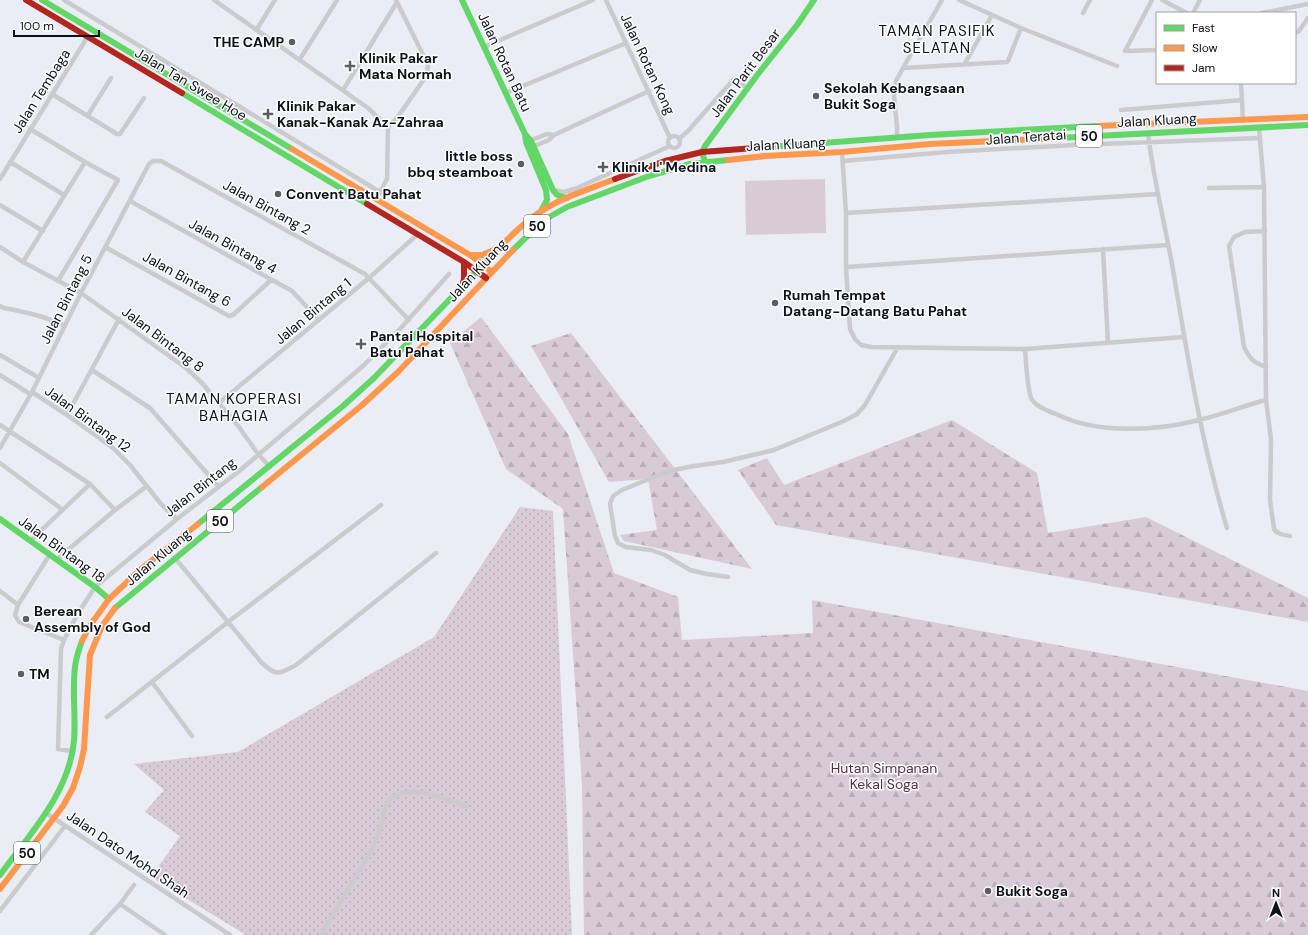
<svg xmlns="http://www.w3.org/2000/svg" width="1308" height="935" viewBox="0 0 1308 935" font-family="'DM Sans',sans-serif">
<style>
.grass{fill:url(#grass-dots)}
.forest{fill:url(#forest-firs)}
.pitch{fill:#d8cbd7}
.lines{fill:none;stroke-linecap:round;stroke-linejoin:round}
.street{stroke:#cbcbce;stroke-width:4.5}
.fast{stroke:#63d668;stroke-width:6}
.slow{stroke:#ff974d;stroke-width:6}
.jam{stroke:#b3261e;stroke-width:6}
.poi-dot{fill:#5b5d68;stroke:#fff;stroke-width:1.5}
.labels{text-anchor:middle;stroke-width:3;stroke-linejoin:round;paint-order:stroke}
.shield{fill:#fff;stroke:#56585f;stroke-width:1}
.shield-label{font-size:13px;font-weight:bold;fill:#0e101b}
.poi-label{font-size:14px;font-weight:bold;fill:#0e101b;stroke:#fff;text-anchor:start}
.street-label{font-size:14px;fill:#0e101b;stroke:#fff}
.park-label{font-size:14px;fill:#582f49;stroke:#fff}
.neighbourhood-label{font-size:15px;letter-spacing:1px;fill:#0e101b;stroke:#fff}
</style>
<defs>
<pattern id="grass-dots" width="8" height="8" patternUnits="userSpaceOnUse"><rect width="8" height="8" fill="#d8cbd7"/><path d="M2 2h.1M6 6h.1" fill="none" stroke="#b8adb8" stroke-width="1.8" stroke-linecap="round"/></pattern>
<pattern id="forest-firs" width="22" height="20" patternUnits="userSpaceOnUse"><rect width="22" height="20" fill="#d8cbd7"/><path d="M5 1l3.5 6h-7zM16 11l3.5 6h-7z" fill="#b8adb8"/></pattern>
</defs>
<rect width="100%" height="100%" fill="#eaecf6"/>
<path class="grass" d="M 520,507 L 553,511 L 572,935 L 246,935 L 151,877 L 180,836 L 145,812 L 164,790 L 134,764 L 238,752 L 434,637 Z"/>
<path class="forest" d="M 481,317 L 568,434 L 614,573 L 678,597 L 682,640 L 813,633 L 812,600 L 1308,691 L 1308,935 L 584,935 L 582,785 L 563,509 L 506,469 L 450,343 Z
M 571,333 L 752,569 L 624,541 L 620,535 L 657,530 L 648,479 L 609,482 L 531,346 Z
M 952,420 L 1037,473 L 1048,533 L 1146,517 L 1308,598 L 1308,622 L 776,525 L 738,470 L 767,458 L 784,485 Z"/>
<path class="pitch" d="M 825,179 L 826,233 L 746,235 L 745,181 Z"/>
<g class="lines">
<path class="street" d="M 64,0 L 380,192
M 214,0 L 368,108 L 388,127 L 397,118 L 427,75 L 428,65 L 396,0
M 606,0 L 670,138
M 959,0 L 1021,28 L 1117,66
M 1152,0 L 1125,51 L 1157,50
M 1162,0 L 1187,13
M 1083,13 L 1090,0
M 1193,13 L 1200,0
M 1262,13 L 1308,4
M 257,29 L 275,0
M 1295,33 L 1299,31 L 1308,18
M 484,47 L 593,0
M 300,59 L 337,0
M 964,65 L 992,15
M 903,68 L 1007,62 L 1008,61 L 1021,28
M 1241,83 L 1243,121
M 343,90 L 397,2
M 506,93 L 626,43
M 52,94 L 117,134 L 120,134 L 144,98
M 1121,110 L 1242,100
M 88,115 L 111,78
M 1259,128 L 1264,187 L 1266,400 L 1271,439 L 1270,500 L 1274,529 C 1277,534 1283,535 1290,536
M 30,129 L 85,162 L 118,180 L 58,281
M 1148,133 C 1153,177 1164,220 1172,264 C 1187,353 1201,442 1227,528
M668 142a6 6 0 1 1 12 0a6 6 0 1 1-12 0Z
M 897,137 L 897,127 L 894,96 L 896,81 L 903,68 L 942,0
M 679,139 L 688,131 L 733,80 L 748,88
M 529,141 L 547,134 L 554,135
M 532,147 L 549,140 L 554,135 L 649,91
M 842,152 L 846,213 L 846,267 L 850,329 L 855,339 L 861,345 L 871,347 L 1025,349 L 1184,337
M 843,161 L 947,152 L 1075,145 L 1260,138
M 10,162 L 64,195
M 0,179 L 88,36
M 1209,188 L 1264,187
M 553,190 L 564,192 L 577,188 L 670,146
M 376,199 L 387,179 L 388,127
M 130,201 L 292,291 L 319,320
M 0,205 L 43,231
M 846,213 L 1158,194
M 1265,231 L 1245,232 L 1234,237 L 1229,246 L 1244,347 C 1250,359 1253,362 1266,367
M 0,247 L 23,262 L 81,293 L 186,368 L 202,383 L 239,427 L 258,454 L 270,467
M 105,247 L 229,316 L 233,315 L 271,280
M 1103,249 L 1108,343
M 23,262 L 85,162
M 846,267 L 1168,245
M 0,306 L 4,308 C 25,312 45,316 65,326
M 1025,349 C 1026,360 1027,390 1032,400 C 1038,408 1049,411 1058,415 C 1098,434 1157,431 1199,420 C 1221,415 1243,406 1266,400
M 0,355 L 39,378
M 92,370 L 150,408 L 219,487
M 0,375 L 30,394
M 32,392 L 67,415 L 113,448 L 130,465 L 161,504 L 177,519
M 219,403 L 369,278 L 418,234
M 67,415 L 119,319
M 0,425 L 90,484 L 115,510
M 0,448 L 32,392 L 81,293 L 149,164 L 153,161 L 161,161 L 365,274 L 409,320
M 0,463 L 63,510
M 31,540 L 90,484
M 50,554 L 18,605 L 15,615 L 19,622 L 64,640
M 175,558 L 262,663 C 277,677 279,674 296,665 L 436,553
M 57,559 L 115,510 L 147,486
M 728,577 L 707,574 L 690,570 L 665,555 L 651,550 L 626,547 L 618,543 L 615,536 L 610,504 L 613,496 L 622,490 L 669,471 L 694,466 L 723,462 L 774,450 L 844,421 L 857,414 L 865,405 L 898,347
M 0,591 L 18,605
M 152,682 L 192,736
M 107,717 L 228,622 L 381,505
M 72,751 L 58,749 L 61,649 L 64,640 L 77,615 L 95,587 L 177,519 L 238,472 L 363,366 L 400,329 L 449,274
M 46,813 L 230,935
M 120,904 L 165,935
M 0,911 L 65,826
M 91,935 L 120,904 L 134,885
M 321,935 L 369,855 C 373,847 377,839 380,829 C 382,823 383,815 385,808 C 398,777 445,799 467,806"/>
<path class="fast" d="M 42,0 L 292,149
M 462,0 L 525,134 L 531,141 L 553,190 L 557,195 L 567,198
M 182,93 L 367,204
M 525,134 L 526,142 L 546,190 L 547,200 L 541,211
M 1058,138 L 1308,125
M 755,148 L 930,135 L 1097,126
M 705,162 L 702,152 L 705,146 L 758,74 L 797,25 L 814,0
M 513,250 L 544,220 L 567,207 L 649,176 L 690,164 L 728,160
M 0,519 L 95,587 L 109,599
M 198,524 L 343,406 L 374,378 L 477,271
M 115,608 L 262,487
M 0,875 C 30,834 69,793 74,741 C 76,716 72,691 75,667 C 76,658 79,649 82,641"/>
<path class="slow" d="M 1097,126 L 1308,117
M 292,149 L 470,255 L 492,272
M 728,160 L 765,156 L 842,152 L 930,144 L 1058,138
M 470,255 L 482,255 L 494,250
M 477,271 C 497,251 516,228 540,212 C 562,197 590,189 615,179
M 262,487 L 361,406 L 398,372 L 513,250
M 82,641 L 89,627 L 109,599 L 141,569 L 198,524
M 0,889 L 63,806 L 73,788 L 80,767 L 84,749 L 90,655 L 102,626 L 115,608"/>
<path class="jam" d="M 26,0 L 182,93
M 615,179 L 665,161 L 702,152 L 755,148
M 367,204 L 464,262 L 486,278
M 462,286 L 464,279 L 464,262"/>
</g>
<g class="poi-dot">
<circle cx="292" cy="42" r="4"/>
<path d="M348 60h4v4h4v4h-4v4h-4v-4h-4v-4h4z"/>
<circle cx="816" cy="96" r="4"/>
<path d="M266 108h4v4h4v4h-4v4h-4v-4h-4v-4h4z"/>
<circle cx="521" cy="164" r="4"/>
<path d="M601 161h4v4h4v4h-4v4h-4v-4h-4v-4h4z"/>
<circle cx="278" cy="194" r="4"/>
<circle cx="775" cy="303" r="4"/>
<path d="M359 338h4v4h4v4h-4v4h-4v-4h-4v-4h4z"/>
<circle cx="26" cy="619" r="4"/>
<circle cx="21" cy="674" r="4"/>
<circle cx="988" cy="891" r="4"/>
</g>
<g class="labels">
<g class="shield">
<rect x="1076" y="125" width="26" height="22" rx="3"/>
<rect x="524" y="215" width="26" height="22" rx="3"/>
<rect x="207" y="510" width="26" height="22" rx="3"/>
<rect x="14" y="842" width="26" height="22" rx="3"/>
</g>
<g class="shield-label">
<text x="1089" y="141">50</text>
<text x="537" y="231">50</text>
<text x="220" y="526">50</text>
<text x="27" y="858">50</text>
</g>
<g class="poi-label">
<text x="284" y="47" text-anchor="end">THE CAMP</text>
<text x="359" y="63">Klinik Pakar<tspan x="359" dy="16">Mata Normah</tspan></text>
<text x="824" y="93">Sekolah Kebangsaan<tspan x="824" dy="16">Bukit Soga</tspan></text>
<text x="277" y="111">Klinik Pakar<tspan x="277" dy="16">Kanak-Kanak Az-Zahraa</tspan></text>
<text x="513" y="161" text-anchor="end">little boss<tspan x="513" dy="16">bbq steamboat</tspan></text>
<text x="612" y="172">Klinik L' Medina</text>
<text x="286" y="199">Convent Batu Pahat</text>
<text x="783" y="300">Rumah Tempat<tspan x="783" dy="16">Datang-Datang Batu Pahat</tspan></text>
<text x="370" y="341">Pantai Hospital<tspan x="370" dy="16">Batu Pahat</tspan></text>
<text x="34" y="616">Berean<tspan x="34" dy="16">Assembly of God</tspan></text>
<text x="29" y="679">TM</text>
<text x="996" y="896">Bukit Soga</text>
</g>
<g class="street-label">
<text transform="translate(505 62) rotate(65)" y="5">Jalan Rotan Batu</text>
<text transform="translate(648 64) rotate(65)" y="5">Jalan Rotan Kong</text>
<text transform="translate(745 73) rotate(-53)" y="5">Jalan Parit Besar</text>
<text transform="translate(191 84) rotate(31)" y="5">Jalan Tan Swee Hoe</text>
<text transform="translate(41 91) rotate(-58)" y="5">Jalan Tembaga</text>
<text transform="translate(1157 120) rotate(-3)" y="5">Jalan Kluang</text>
<text transform="translate(1026 137) rotate(-4)" y="5">Jalan Teratai</text>
<text transform="translate(786 144) rotate(-3)" y="5">Jalan Kluang</text>
<text transform="translate(267 207) rotate(29)" y="5">Jalan Bintang 2</text>
<text transform="translate(233 246) rotate(29)" y="5">Jalan Bintang 4</text>
<text transform="translate(477 270) rotate(-47)" y="5">Jalan Kluang</text>
<text transform="translate(187 279) rotate(29)" y="5">Jalan Bintang 6</text>
<text transform="translate(66 299) rotate(-63)" y="5">Jalan Bintang 5</text>
<text transform="translate(313 311) rotate(-40)" y="5">Jalan Bintang 1</text>
<text transform="translate(163 339) rotate(37)" y="5">Jalan Bintang 8</text>
<text transform="translate(88 419) rotate(36)" y="5">Jalan Bintang 12</text>
<text transform="translate(200 487) rotate(-38)" y="5">Jalan Bintang</text>
<text transform="translate(62 549) rotate(36)" y="5">Jalan Bintang 18</text>
<text transform="translate(158 557) rotate(-40)" y="5">Jalan Kluang</text>
<text transform="translate(128 854) rotate(34)" y="5">Jalan Dato Mohd Shah</text>
</g>
<g class="park-label">
<text x="884" y="773">Hutan Simpanan<tspan x="884" dy="16">Kekal Soga</tspan></text>
</g>
<g class="neighbourhood-label">
<text x="937" y="36">TAMAN PASIFIK<tspan x="937" dy="17">SELATAN</tspan></text>
<text x="234" y="404">TAMAN KOPERASI<tspan x="234" dy="17">BAHAGIA</tspan></text>
</g>
</g>
<rect x="1156" y="12" width="140" height="72" fill="#ffffff" stroke="#9f9fa4"/>
<rect x="1164" y="25" width="20" height="6" fill="#63d668" stroke="#9f9fa4"/>
<text x="1192" y="32" font-size="12" fill="#0e101b">Fast</text>
<rect x="1164" y="45" width="20" height="6" fill="#ff974d" stroke="#9f9fa4"/>
<text x="1192" y="52" font-size="12" fill="#0e101b">Slow</text>
<rect x="1164" y="65" width="20" height="6" fill="#b3261e" stroke="#9f9fa4"/>
<text x="1192" y="72" font-size="12" fill="#0e101b">Jam</text>
<g transform="translate(1276 903)" stroke="#ffffff" stroke-width="3" paint-order="stroke">
<path d="M0-3L7 15L0 10L-7 15Z" fill="#0e101b"/>
<text y="-6" font-size="11" font-weight="bold" text-anchor="middle" fill="#0e101b">N</text>
</g>
<path d="M14 30v6h85v-6" fill="none" stroke="#0e101b" stroke-width="2"/>
<text x="20" y="30" font-size="12" fill="#0e101b" stroke="#ffffff" stroke-width="3" paint-order="stroke">100 m</text>
</svg>
